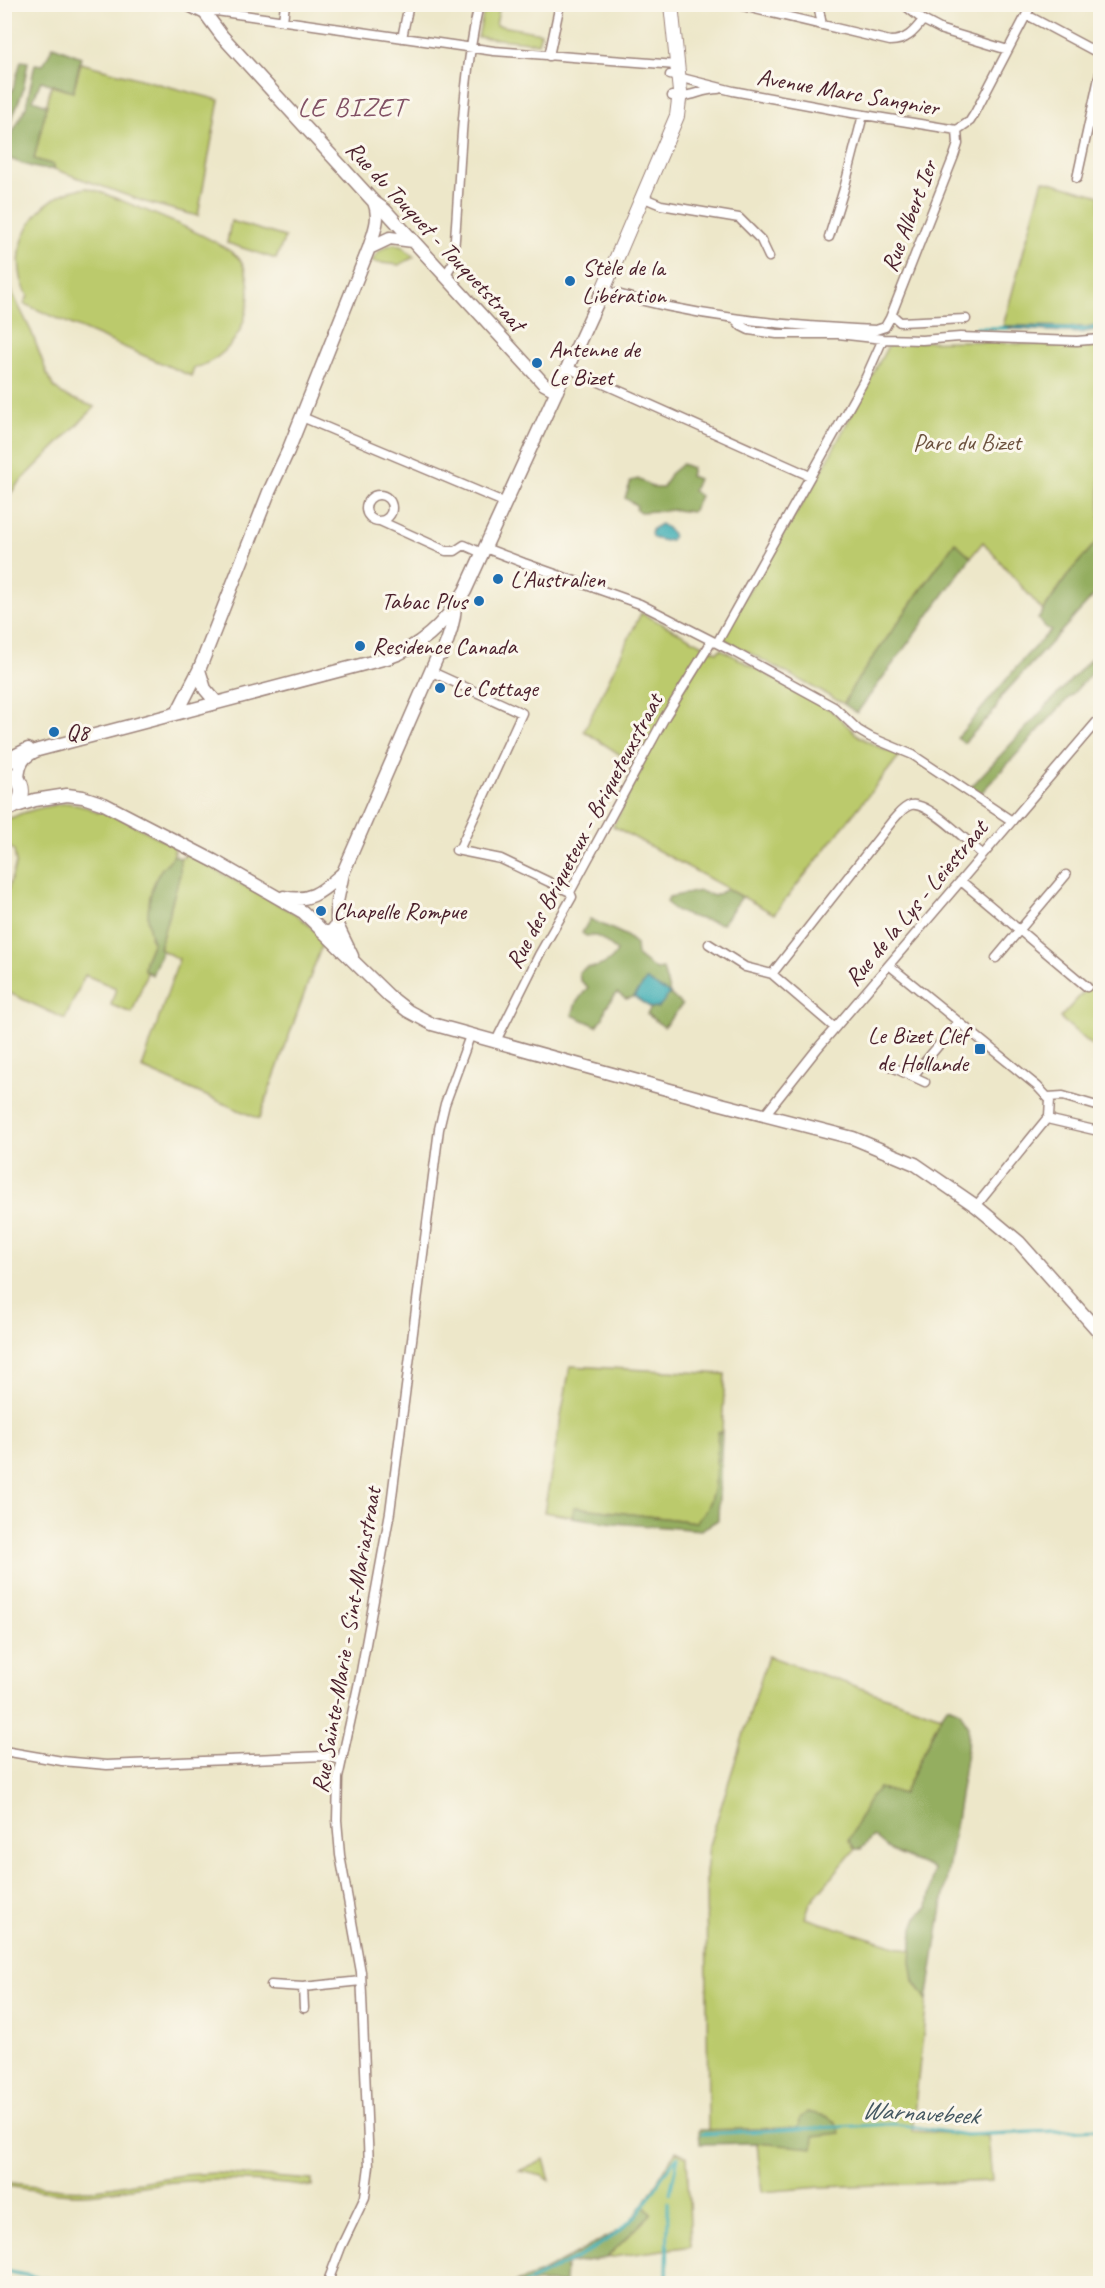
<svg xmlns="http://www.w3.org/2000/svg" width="1105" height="2288" viewBox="0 0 1105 2288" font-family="Caveat,sans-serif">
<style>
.green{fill:#bbca6c;stroke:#82744c;stroke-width:1.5}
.forest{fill:#94ae60;stroke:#6f6646;stroke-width:1.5}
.water{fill:#3aacb2;stroke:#42666e;stroke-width:1.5}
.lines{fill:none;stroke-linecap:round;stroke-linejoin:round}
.stream{stroke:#3aacb2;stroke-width:3}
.street-casing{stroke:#9c837a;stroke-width:11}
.secondary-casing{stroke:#9c837a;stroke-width:15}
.primary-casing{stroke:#9c837a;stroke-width:16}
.street{stroke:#fff;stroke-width:8}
.secondary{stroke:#fff;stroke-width:12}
.primary{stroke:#fff;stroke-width:14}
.poi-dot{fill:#1f6fb2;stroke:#fbf7ec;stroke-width:2}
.labels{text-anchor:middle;stroke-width:6;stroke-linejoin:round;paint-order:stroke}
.street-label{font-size:24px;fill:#4a1f2b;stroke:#fbf7ec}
.poi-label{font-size:24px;fill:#4a1f2b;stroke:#fbf7ec;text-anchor:start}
.park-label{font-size:24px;fill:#6c523e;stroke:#fbf7ec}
.water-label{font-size:26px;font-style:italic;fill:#445761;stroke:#fbf7ec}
.quarter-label{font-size:27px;letter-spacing:1.5px;fill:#825165;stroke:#fbf7ec}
</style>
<rect width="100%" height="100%" fill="#fbf7ec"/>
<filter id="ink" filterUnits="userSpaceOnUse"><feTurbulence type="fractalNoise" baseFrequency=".0167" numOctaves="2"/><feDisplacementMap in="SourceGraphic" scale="12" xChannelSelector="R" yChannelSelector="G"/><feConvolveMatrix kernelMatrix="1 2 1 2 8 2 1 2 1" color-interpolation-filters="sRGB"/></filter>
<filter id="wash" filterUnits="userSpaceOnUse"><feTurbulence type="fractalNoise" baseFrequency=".008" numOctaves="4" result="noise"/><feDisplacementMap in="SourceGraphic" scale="24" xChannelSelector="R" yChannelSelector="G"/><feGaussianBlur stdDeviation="1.35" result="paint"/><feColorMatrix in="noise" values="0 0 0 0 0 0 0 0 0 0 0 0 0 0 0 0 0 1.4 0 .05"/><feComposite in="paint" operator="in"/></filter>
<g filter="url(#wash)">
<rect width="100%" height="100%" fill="#ede7c9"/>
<path class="green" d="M 485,5 L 500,5 L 496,25 L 541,33 L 538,43 L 478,37 Z
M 81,63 L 219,100 L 198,216 L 145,202 L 54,169 L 54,165 L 34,159 L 51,86 L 73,92 Z
M 1043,180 L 1100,196 L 1100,324 L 1086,327 L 1003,326 Z
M 87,188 L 98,191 C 126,203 227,240 241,261 C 252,280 250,303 243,323 C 235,345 217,362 194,368 L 191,376 L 24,304 L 28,296 C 3,251 35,191 87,188 Z
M 231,221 L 285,237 L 276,259 L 227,243 Z
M 394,244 L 403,247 L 414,257 L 399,265 L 372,262 C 377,251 383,247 394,244 Z
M 5,278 L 32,333 L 48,376 L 54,387 L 63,395 L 95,407 L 17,485 L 5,501 Z
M 969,341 L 1058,346 L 1100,343 L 1100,538 L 1070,572 L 1043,611 L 983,542 L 971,557 L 955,543 L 918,593 L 844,704 L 720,637 L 818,478 L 890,342 Z
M 641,613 L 717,652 L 721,649 L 831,710 L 857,735 L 867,741 L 885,750 L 901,754 L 774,914 L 613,826 L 642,769 L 584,731 Z
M 68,803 L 89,808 L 98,813 L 102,808 L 174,846 L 174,855 L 170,861 L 150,937 L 153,942 L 145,961 L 144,970 L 147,973 L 132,1013 L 111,1005 L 116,988 L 85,975 L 65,1019 L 5,991 L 4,903 L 16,863 L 14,851 L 5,842 L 5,819 C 12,819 16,815 23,813 C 38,808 52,805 68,803 Z
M 187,854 L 296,914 L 324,939 L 259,1119 L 142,1068 L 179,959 L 159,949 L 180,874 L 180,858 Z
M 1100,974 L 1100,1052 L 1060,1018 Z
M 570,1366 L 725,1374 L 722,1432 L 718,1433 C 715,1463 720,1500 696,1522 L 575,1507 L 572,1517 L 544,1512 Z
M 768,1656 L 941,1716 L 903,1794 L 879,1788 L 849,1840 L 855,1849 L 810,1903 L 805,1918 L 912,1951 L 914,1981 L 927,2000 L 912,2131 L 988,2136 L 992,2181 L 821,2187 L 762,2192 L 757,2143 L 813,2147 L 799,2128 L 708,2130 L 706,1873 L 709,1845 Z
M 676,2151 L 687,2156 L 691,2246 L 606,2258 L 651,2214 L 643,2205 Z
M 544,2159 L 550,2181 L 543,2176 L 519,2171 Z
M 215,2173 L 312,2180 L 312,2187 C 266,2181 221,2178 174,2182 C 144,2184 114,2193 83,2194 C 56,2195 31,2189 5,2186 L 5,2182 L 61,2189 L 90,2190 L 183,2175 Z"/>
<path class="forest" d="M 53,46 L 81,57 L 73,92 L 41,81 L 33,100 L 47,105 L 34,159 L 54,165 L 54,169 C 36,171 21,163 5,157 L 4,140 L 9,139 L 26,107 L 35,64 L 43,65 Z
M 21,61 L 28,62 L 23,90 L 5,137 L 5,90 L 12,92 Z
M 682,464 L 692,468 L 690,476 L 698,479 L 693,491 L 700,496 L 692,512 L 675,510 L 640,512 L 636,509 L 637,506 L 625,498 L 631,481 L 638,479 L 655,488 L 663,488 L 670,474 Z
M 1100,538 L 1100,589 L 1001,697 L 995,710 L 964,743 L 957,738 L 1026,656 L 1051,630 L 1044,627 L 1038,619 L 1070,572 Z
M 955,542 L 971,557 L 857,713 L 844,704 L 853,686 Z
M 1100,649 L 1100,664 L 979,795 L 969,789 Z
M 174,855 L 180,858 L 180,874 L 159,948 L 162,950 L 152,975 L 144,970 L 145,961 L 153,942 C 144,922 148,891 159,873 C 163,865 170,862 174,855 Z
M 727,889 L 742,897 L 722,924 C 706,919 675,917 667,902 L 669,897 L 700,891 L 714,896 Z
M 590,919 L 625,935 L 636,944 L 637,956 L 656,970 L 663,969 L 670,994 L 682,1005 L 664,1027 L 647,1014 L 651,1008 L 658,1008 L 647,980 L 634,997 L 626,999 L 617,993 L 606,1007 L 603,1018 L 597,1026 L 572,1015 L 576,1003 L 588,987 L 580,980 L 579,972 L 587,967 C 598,969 612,962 617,951 C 605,943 601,933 586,936 L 582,933 Z
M 718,1432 L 722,1432 L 718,1520 L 701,1530 L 614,1523 L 572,1517 L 574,1507 L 696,1522 C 720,1500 715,1462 718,1432 Z
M 948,1706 L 960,1711 L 968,1727 L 967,1752 L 927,2000 L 914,1981 L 911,1962 L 913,1928 L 918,1915 L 928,1907 L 934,1869 L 891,1851 L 873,1836 L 861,1849 L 855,1849 L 849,1840 L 869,1799 L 879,1788 L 903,1794 L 941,1716 Z
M 807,2112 L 826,2116 L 836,2122 L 840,2133 L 814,2136 L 813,2148 L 757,2143 L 700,2144 L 699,2130 L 799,2128 L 800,2118 Z
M 643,2205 L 651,2214 L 606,2258 L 566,2264 L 565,2283 L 513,2283 L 541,2273 L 625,2227 Z"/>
<path class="water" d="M 1100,324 L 1100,329 L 1081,333 L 1003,328 L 1003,326 L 1086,327 Z
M 661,524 L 667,528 L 673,535 L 671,540 L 665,541 L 653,538 L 651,534 L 652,529 Z
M 646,980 L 670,994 L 658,1008 L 651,1008 L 634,997 Z"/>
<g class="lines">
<path class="stream" d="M 976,328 L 1007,328
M 702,2134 L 895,2124 L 965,2135 L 1100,2129
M 670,2193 L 678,2157
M 4,2271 L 75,2284
M 524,2284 C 558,2267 614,2243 638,2213 C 653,2195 662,2173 678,2156
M 667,2284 L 668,2202"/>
</g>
</g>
<g filter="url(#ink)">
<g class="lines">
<defs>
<path id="street" d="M 734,4 L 890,41 C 906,41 914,32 923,20
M 818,4 L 822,25
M 903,4 L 923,20 L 942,30 L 1008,50
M 205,13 L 216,11 L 494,51 L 676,65
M 1027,15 L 1100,54
M 283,21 L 285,4
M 402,38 L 409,4
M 549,56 L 560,4
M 670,75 L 733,91 L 852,113 L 957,130 L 970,121 L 975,113 L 1032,4
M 672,96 C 689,99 701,89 718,89
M 1077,178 L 1100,73
M 642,197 L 661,205 L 739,218 L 761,240 L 769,257
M 829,237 L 844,189 L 863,115
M 445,276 L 453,263 C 461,177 460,89 479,4
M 603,290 C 692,317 783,326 876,330 L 885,327 L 890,318 L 954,156 L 958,144 L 957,130
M 892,315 L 900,322 L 966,319
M 735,319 L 741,326 L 749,330 L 777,334 L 838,334 L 883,339 L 922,340 L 960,337 L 1077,341 L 1100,339
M 568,368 L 810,476
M 302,417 L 506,503
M366 508a13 13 0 1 1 26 0a13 13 0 1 1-26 0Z
M 380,521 L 446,551 L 455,551 L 464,545 L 482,553
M 485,548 L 524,563 L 640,604 L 732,651 L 834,707 L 858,730 L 870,737 L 913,755 L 1012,821
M 717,643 L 866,377 L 883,339
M 432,672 L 522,713 L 459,850
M 456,850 L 501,859 L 570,892
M 961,881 L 1087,987
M 709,944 L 745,967 L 772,974 L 893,820 C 898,815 903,807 911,805 C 928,801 969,843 983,855
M 996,958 L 1066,875
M 889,965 L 1037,1086 L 1050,1100 L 1049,1116 L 976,1206
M 772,974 L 835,1028
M 495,1043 L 539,955 L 572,897 L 570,892 L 665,717 L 712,641
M 890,1066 L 925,1082
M 913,1076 L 958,1022
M 1048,1097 L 1063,1096 L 1100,1107
M 764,1116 L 817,1049 L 1100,718
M 1047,1119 L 1094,1130 L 1100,1129
M 4,1751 L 62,1761 L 107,1765 L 324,1756 L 342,1760
M 271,1985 L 303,1987
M 304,2008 L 303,1987 L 361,1981
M 327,2284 L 341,2247 L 365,2197 L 369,2166 L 361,1972 L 340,1855 L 337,1820 L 338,1778 L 360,1677 L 390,1512 L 439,1129 L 445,1104 L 470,1036"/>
<path id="secondary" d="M 187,4 L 205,13 L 222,36 L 374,202 L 385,210 L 544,384 L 557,391
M 369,248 L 390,238 L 413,241
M 199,670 L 205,689 L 217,703
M 177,713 L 199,670 L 269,492 L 288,451 L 369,248 C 374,232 381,218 374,202
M 4,768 L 16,755 L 28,749
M 18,779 C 19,763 23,756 38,750 L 387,658 C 422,647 446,622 465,591 L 603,290
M 13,807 L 35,800 L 67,795 L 83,797 L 104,804 L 214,861 L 303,912 L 389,996 L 408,1011 L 432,1024 L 717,1103 L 853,1138 L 915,1164 L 976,1206 L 1019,1242 L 1100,1333
M 284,897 C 312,903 323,890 343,873
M 337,925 L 352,956
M 324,932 L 331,932 L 337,925 L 337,902 L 343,873 L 438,655 L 442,654 C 449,638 454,624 455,607"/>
<path id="primary" d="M 603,290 L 677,116 L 680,92 L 671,4
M 4,773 L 16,777 C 27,790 22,807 4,810"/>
</defs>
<use href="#street" class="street-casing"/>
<use href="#secondary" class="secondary-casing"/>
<use href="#primary" class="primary-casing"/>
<use href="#street" class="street"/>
<use href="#secondary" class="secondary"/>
<use href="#primary" class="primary"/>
</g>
</g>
<g class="poi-dot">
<circle cx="570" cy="281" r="6"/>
<circle cx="537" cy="363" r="6"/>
<circle cx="498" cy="579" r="6"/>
<circle cx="479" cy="601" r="6"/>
<circle cx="360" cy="646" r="6"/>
<circle cx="440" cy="688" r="6"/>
<circle cx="54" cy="732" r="6"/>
<circle cx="321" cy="911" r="6"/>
<rect x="974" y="1043" width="12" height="12" rx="3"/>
</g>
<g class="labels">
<g class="street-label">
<text transform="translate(848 92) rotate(10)" y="8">Avenue Marc Sangnier</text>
<text transform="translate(909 216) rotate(-69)" y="8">Rue Albert Ier</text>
<text transform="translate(436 236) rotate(47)" y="8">Rue du Touquet - Touquetstraat</text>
<text transform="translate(584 831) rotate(-62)" y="8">Rue des Briqueteux - Briqueteuxstraat</text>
<text transform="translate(916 903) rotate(-50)" y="8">Rue de la Lys - Leiestraat</text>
<text transform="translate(346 1640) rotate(-80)" y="8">Rue Sainte-Marie - Sint-Mariastraat</text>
</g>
<g class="poi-label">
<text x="582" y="275">Stèle de la<tspan x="582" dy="28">Libération</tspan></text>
<text x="549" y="357">Antenne de<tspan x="549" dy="28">Le Bizet</tspan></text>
<text x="510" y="587">L'Australien</text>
<text x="467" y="609" text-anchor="end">Tabac Plus</text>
<text x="372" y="654">Residence Canada</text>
<text x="452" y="696">Le Cottage</text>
<text x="66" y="740">Q8</text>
<text x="333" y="919">Chapelle Rompue</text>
<text x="968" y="1043" text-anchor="end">Le Bizet Clef<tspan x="968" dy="28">de Hollande</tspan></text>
</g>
<g class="park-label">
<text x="967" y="450">Parc du Bizet</text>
</g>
<g class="water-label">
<text transform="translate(920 2112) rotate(3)" y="9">Warnavebeek</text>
</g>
<g class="quarter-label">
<text x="352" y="116">LE BIZET</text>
</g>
</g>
<rect width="1105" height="2288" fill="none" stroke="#fbf7ec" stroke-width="24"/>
</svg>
